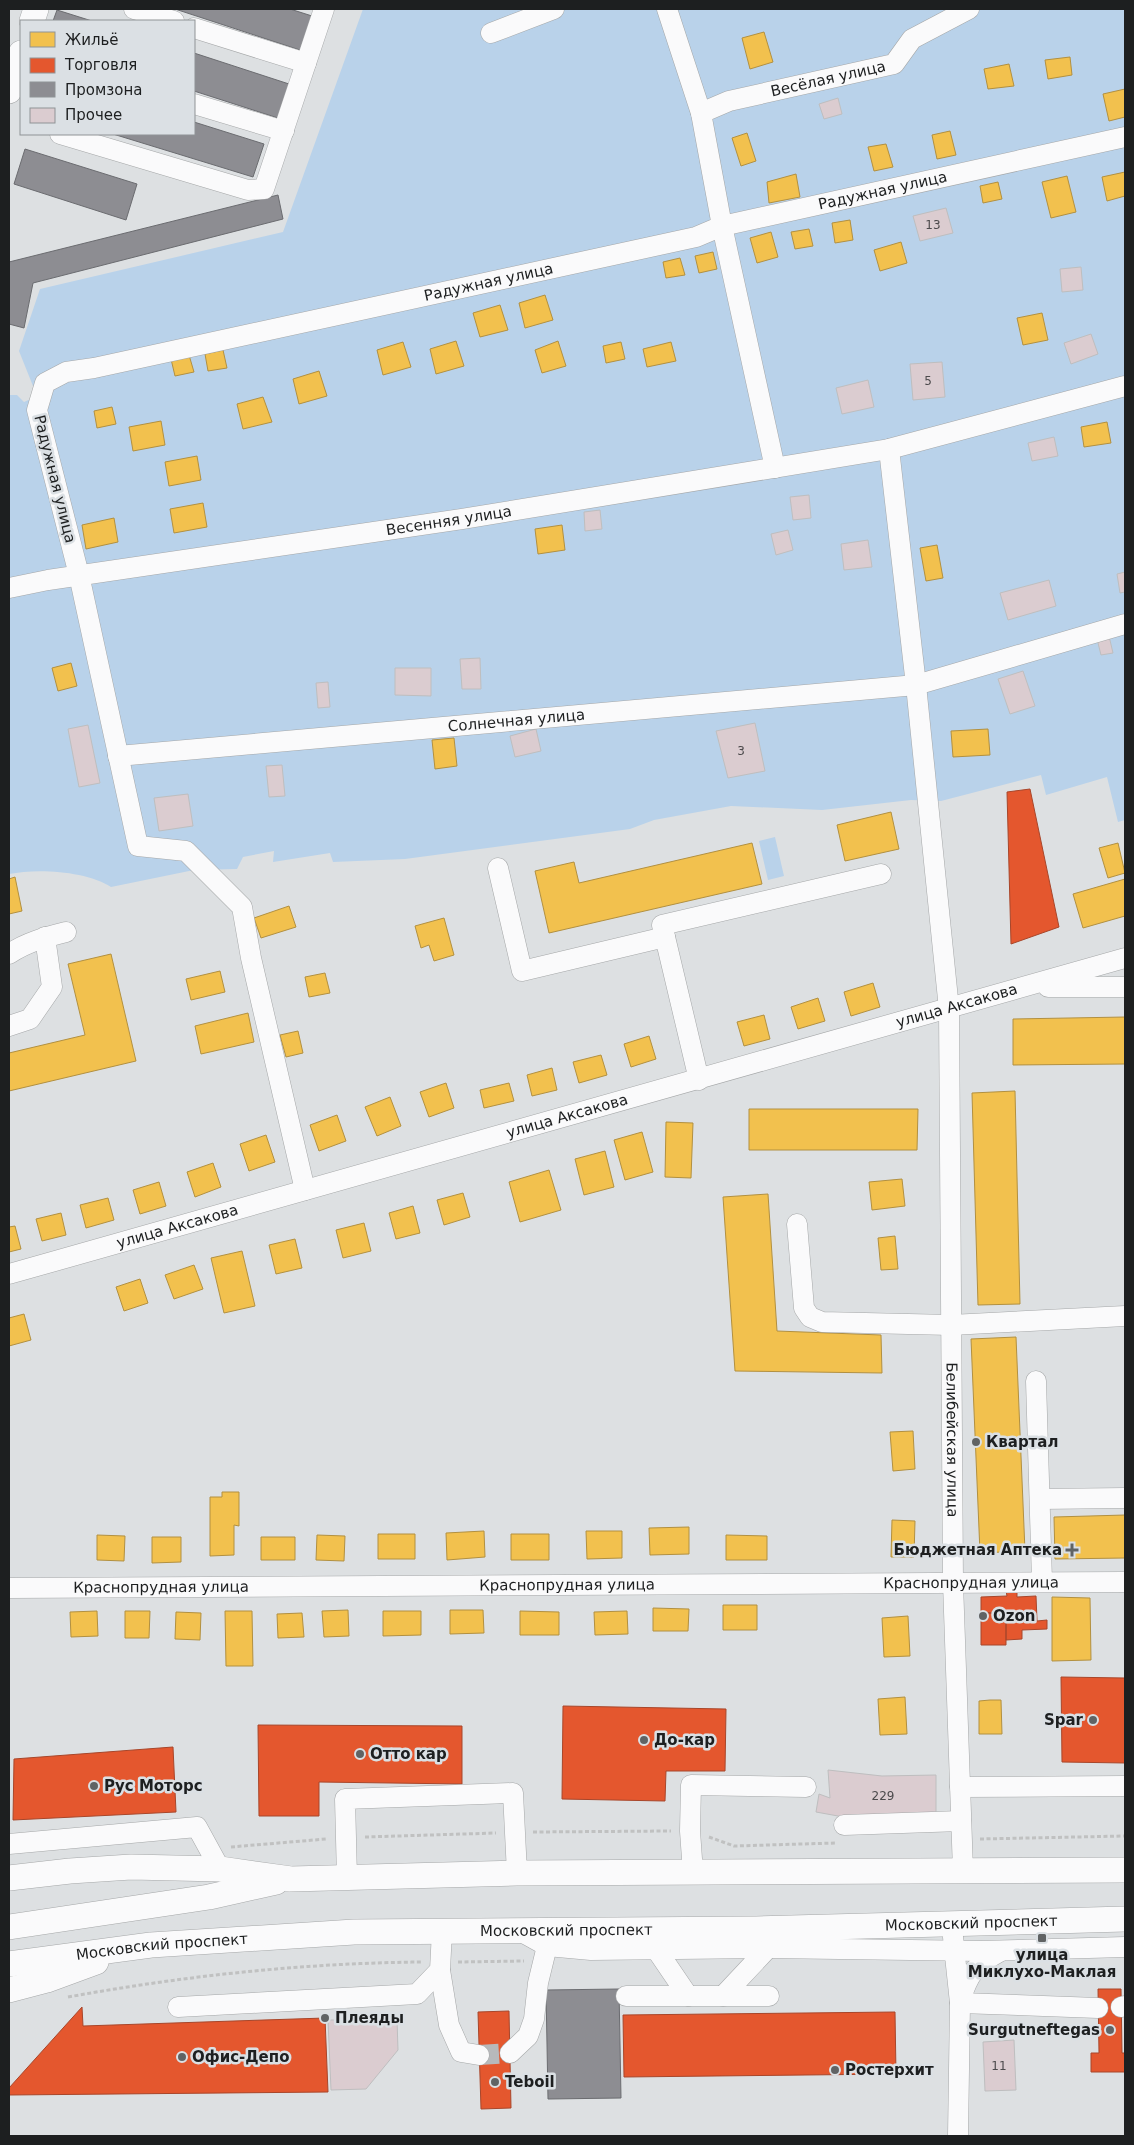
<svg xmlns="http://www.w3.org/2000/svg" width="1134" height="2145" viewBox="0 0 1134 2145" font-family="'DejaVu Sans',sans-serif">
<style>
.green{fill:#b9d2ea}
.homes{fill:#f2c14e;stroke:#b29040}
.shops{fill:#e4572e;stroke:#a8462a}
.industry{fill:#8d8d92;stroke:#6b6c70}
.building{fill:#dbccd0;stroke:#bebebf}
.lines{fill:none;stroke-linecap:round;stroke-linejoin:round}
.minor-tunnel{stroke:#b7b9bb;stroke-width:20;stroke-dasharray:20 10;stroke-linecap:butt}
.minor-casing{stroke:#a5a7a8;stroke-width:21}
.major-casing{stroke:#a5a7a8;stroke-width:26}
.path{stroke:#c0c1c1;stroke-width:3;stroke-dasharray:4 2.5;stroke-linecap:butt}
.minor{stroke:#fafafb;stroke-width:20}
.major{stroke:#fafafb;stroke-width:25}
.poi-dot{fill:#606364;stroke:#dbe0e4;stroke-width:2}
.labels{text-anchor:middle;stroke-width:5;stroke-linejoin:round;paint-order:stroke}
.number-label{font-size:12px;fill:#4c4a4c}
.street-label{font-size:15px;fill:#1d1f20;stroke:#dbe0e4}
.poi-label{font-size:15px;font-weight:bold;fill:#1d1f20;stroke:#dbe0e4;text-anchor:start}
</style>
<rect width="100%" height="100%" fill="#dde0e2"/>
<path class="green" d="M 363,9 L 1125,9 L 1125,820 L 1118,822 L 1107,777 L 1046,795 L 1041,775 L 941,801 L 911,800 L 822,810 L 731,806 L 654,820 L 630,829 L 405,859 L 333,862 L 330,853 L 273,862 L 274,851 L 243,857 L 237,869 L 194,870 L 111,887 C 87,871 37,868 9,874 L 9,395 L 17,395 L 24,402 L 37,396 L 19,351 L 40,289 L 283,232 Z
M 775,837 L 784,876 L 768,880 L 759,841 Z"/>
<path class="homes" d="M 764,32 L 773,62 L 750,69 L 742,38 Z
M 1070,57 L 1072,75 L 1048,79 L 1045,60 Z
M 1009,64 L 1014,86 L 988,89 L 984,69 Z
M 1125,89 L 1125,117 L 1109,121 L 1103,94 Z
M 950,131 L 956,155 L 937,159 L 932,135 Z
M 747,133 L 756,161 L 741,166 L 732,138 Z
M 886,144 L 893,167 L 874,171 L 868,147 Z
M 1125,172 L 1125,196 L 1107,201 L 1102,177 Z
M 796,174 L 800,197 L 769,203 L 767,182 Z
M 1067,176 L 1076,212 L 1051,218 L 1042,182 Z
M 998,182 L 1002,199 L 983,203 L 980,186 Z
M 850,220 L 853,240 L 835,243 L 832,223 Z
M 809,229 L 813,246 L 795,249 L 791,232 Z
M 771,232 L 778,257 L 757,263 L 750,238 Z
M 901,242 L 907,263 L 880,271 L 874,250 Z
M 713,252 L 717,269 L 699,273 L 695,256 Z
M 680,258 L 685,275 L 666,278 L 663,262 Z
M 545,295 L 553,320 L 525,328 L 519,303 Z
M 500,305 L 508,330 L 480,337 L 473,313 Z
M 1042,313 L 1048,340 L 1023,345 L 1017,318 Z
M 456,341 L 464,366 L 436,374 L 430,349 Z
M 558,341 L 566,366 L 542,373 L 535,350 Z
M 403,342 L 411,367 L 383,375 L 377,350 Z
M 621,342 L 625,359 L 606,363 L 603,346 Z
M 671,342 L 676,361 L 647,367 L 643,349 Z
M 223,350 L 227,368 L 208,371 L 205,354 Z
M 189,355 L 194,372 L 175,376 L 171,359 Z
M 319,371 L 327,396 L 299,404 L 293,379 Z
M 263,397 L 272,422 L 243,429 L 237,404 Z
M 112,407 L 116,424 L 97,428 L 94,411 Z
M 161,421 L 165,445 L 133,451 L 129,427 Z
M 1107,422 L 1111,443 L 1084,447 L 1081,427 Z
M 197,456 L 201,480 L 169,486 L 165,462 Z
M 203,503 L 207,527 L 174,533 L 170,509 Z
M 114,518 L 118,542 L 86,549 L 82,525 Z
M 562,525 L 565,550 L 538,554 L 535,529 Z
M 937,545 L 943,578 L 926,581 L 920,548 Z
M 71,663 L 77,686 L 58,691 L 52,668 Z
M 988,729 L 990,755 L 953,757 L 951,731 Z
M 454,738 L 457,766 L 435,769 L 432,740 Z
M 891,812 L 899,849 L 845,861 L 837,825 Z
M 752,843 L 762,884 L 549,933 L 535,871 L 574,862 L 579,883 Z
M 1118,843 L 1125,873 L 1108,878 L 1099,848 Z
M 15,877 L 22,911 L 9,914 L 9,879 Z
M 1125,879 L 1125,916 L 1083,928 L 1073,894 Z
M 289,906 L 296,927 L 261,938 L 254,918 Z
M 444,918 L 454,955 L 434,961 L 429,945 L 421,948 L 415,926 Z
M 111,954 L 136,1061 L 9,1091 L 9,1053 L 85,1035 L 68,964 Z
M 220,971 L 225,992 L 191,1000 L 186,979 Z
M 325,973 L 330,993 L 309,997 L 305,977 Z
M 873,983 L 880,1007 L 851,1016 L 844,992 Z
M 818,998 L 825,1021 L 798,1029 L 791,1007 Z
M 248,1013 L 254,1042 L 201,1054 L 195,1026 Z
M 764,1015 L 770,1039 L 744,1046 L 737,1022 Z
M 1125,1017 L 1125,1064 L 1013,1065 L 1013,1019 Z
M 298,1031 L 303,1053 L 286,1057 L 280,1035 Z
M 649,1036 L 656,1059 L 631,1067 L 624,1044 Z
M 601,1055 L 607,1075 L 579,1083 L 573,1062 Z
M 552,1068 L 557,1090 L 532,1096 L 527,1075 Z
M 446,1083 L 454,1108 L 429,1117 L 420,1092 Z
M 509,1083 L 514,1101 L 484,1108 L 480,1090 Z
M 1015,1091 L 1020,1304 L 978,1305 L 972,1093 Z
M 390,1097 L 401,1126 L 377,1136 L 365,1107 Z
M 749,1109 L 918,1109 L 917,1150 L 749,1150 Z
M 337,1115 L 346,1141 L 319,1151 L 310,1125 Z
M 666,1122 L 693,1123 L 691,1178 L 665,1177 Z
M 642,1132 L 653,1172 L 625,1180 L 614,1140 Z
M 266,1135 L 275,1162 L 249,1171 L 240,1144 Z
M 605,1151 L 614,1187 L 584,1195 L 575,1159 Z
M 213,1163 L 221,1187 L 195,1197 L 187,1172 Z
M 549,1170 L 561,1210 L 520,1222 L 509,1182 Z
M 902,1179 L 905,1206 L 872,1210 L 869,1182 Z
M 159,1182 L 166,1206 L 140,1214 L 133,1190 Z
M 463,1193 L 470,1217 L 444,1225 L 437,1200 Z
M 768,1194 L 777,1331 L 881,1335 L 882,1373 L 735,1371 L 723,1197 Z
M 108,1198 L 114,1220 L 86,1228 L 80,1205 Z
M 413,1206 L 420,1233 L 396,1239 L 389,1213 Z
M 61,1213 L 66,1235 L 42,1241 L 36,1219 Z
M 364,1223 L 371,1251 L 343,1258 L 336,1230 Z
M 15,1226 L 21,1249 L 9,1252 L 9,1227 Z
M 895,1236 L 898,1269 L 881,1270 L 878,1238 Z
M 295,1239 L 302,1268 L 276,1274 L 269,1245 Z
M 242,1251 L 255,1306 L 224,1313 L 211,1258 Z
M 194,1265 L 203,1289 L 174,1299 L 165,1275 Z
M 140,1279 L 148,1303 L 124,1311 L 116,1287 Z
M 24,1314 L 31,1340 L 9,1346 L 9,1318 Z
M 1016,1337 L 1025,1551 L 980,1553 L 971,1339 Z
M 913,1431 L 915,1469 L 893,1471 L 890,1432 Z
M 222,1492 L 239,1492 L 239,1526 L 234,1525 L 234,1555 L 210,1556 L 210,1497 L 222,1497 Z
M 1125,1515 L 1125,1558 L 1055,1559 L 1054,1517 Z
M 892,1520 L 915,1521 L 914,1557 L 891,1557 Z
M 689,1527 L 689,1554 L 650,1555 L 649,1528 Z
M 484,1531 L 485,1557 L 447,1560 L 446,1533 Z
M 586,1531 L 622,1531 L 622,1558 L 587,1559 Z
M 378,1534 L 415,1534 L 415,1559 L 378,1559 Z
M 511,1534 L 549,1534 L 549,1560 L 511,1560 Z
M 97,1535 L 125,1536 L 124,1561 L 97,1560 Z
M 317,1535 L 345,1536 L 344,1561 L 316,1560 Z
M 726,1535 L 767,1536 L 767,1560 L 726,1560 Z
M 152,1537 L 181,1537 L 181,1562 L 152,1563 Z
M 261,1537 L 295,1537 L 295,1560 L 261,1560 Z
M 1052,1597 L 1090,1598 L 1091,1660 L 1052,1661 Z
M 723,1605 L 757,1605 L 757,1630 L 723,1630 Z
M 653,1608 L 689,1609 L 688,1631 L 653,1631 Z
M 348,1610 L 349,1636 L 324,1637 L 322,1611 Z
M 450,1610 L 483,1610 L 484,1633 L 450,1634 Z
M 97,1611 L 98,1636 L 71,1637 L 70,1612 Z
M 125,1611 L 150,1611 L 149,1638 L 125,1638 Z
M 225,1611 L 252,1611 L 253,1666 L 226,1666 Z
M 383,1611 L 421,1611 L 421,1635 L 383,1636 Z
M 520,1611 L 559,1612 L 559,1635 L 520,1635 Z
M 627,1611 L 628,1634 L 595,1635 L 594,1612 Z
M 176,1612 L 201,1613 L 200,1640 L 175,1639 Z
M 302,1613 L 304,1637 L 278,1638 L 277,1614 Z
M 908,1616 L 910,1656 L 884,1657 L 882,1618 Z
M 905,1697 L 907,1734 L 880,1735 L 878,1699 Z
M 990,1700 L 1001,1700 L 1002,1734 L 979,1734 L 979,1701 Z"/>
<path class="shops" d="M 1030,789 L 1059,927 L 1011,944 L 1007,792 Z
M 1006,1591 L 1017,1591 L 1017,1597 L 1036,1596 L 1037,1621 L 1047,1620 L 1047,1629 L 1022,1630 L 1022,1639 L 1006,1640 L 1006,1613 L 981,1613 L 981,1597 L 1007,1596 Z
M 981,1613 L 1006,1613 L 1006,1645 L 981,1645 Z
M 1061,1677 L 1125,1678 L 1125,1763 L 1062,1762 Z
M 563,1706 L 726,1709 L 725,1771 L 666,1771 L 665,1801 L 562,1799 Z
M 258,1725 L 462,1726 L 462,1784 L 319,1782 L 319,1816 L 259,1816 Z
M 173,1747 L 176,1812 L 13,1820 L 14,1759 Z
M 1098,1989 L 1121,1989 L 1122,2053 L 1125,2053 L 1125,2072 L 1091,2072 L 1091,2053 L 1099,2053 Z
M 82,2007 L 83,2026 L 325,2018 L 328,2092 L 9,2095 L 9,2088 Z
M 509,2011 L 511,2108 L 481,2109 L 478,2012 Z
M 895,2012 L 896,2074 L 624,2077 L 623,2015 Z"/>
<path class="industry" d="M 175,9 L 290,9 L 312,16 L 300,50 Z
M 57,10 L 92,21 L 53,21 Z
M 194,53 L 289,84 L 278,118 L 194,91 Z
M 194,122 L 264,144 L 253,177 L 113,134 L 194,134 Z
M 25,149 L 137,184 L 126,220 L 14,184 Z
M 278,195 L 283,219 L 33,283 L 24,328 L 9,324 L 9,262 Z
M 619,1989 L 621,2098 L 548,2099 L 546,1990 Z"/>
<path class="building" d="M 838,98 L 842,114 L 824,119 L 819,104 Z
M 946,208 L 953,233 L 920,241 L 913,216 Z
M 1081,267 L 1083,290 L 1062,292 L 1060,269 Z
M 1091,334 L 1098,354 L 1071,364 L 1064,343 Z
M 942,362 L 945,397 L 913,400 L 910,364 Z
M 868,380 L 874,407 L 842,414 L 836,388 Z
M 1054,437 L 1058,456 L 1032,461 L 1028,443 Z
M 809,495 L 811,518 L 793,520 L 790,497 Z
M 600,510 L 602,529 L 585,531 L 584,512 Z
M 788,530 L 793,550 L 776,555 L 771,534 Z
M 868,540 L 872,567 L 844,570 L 841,544 Z
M 1125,572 L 1125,592 L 1120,593 L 1117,574 Z
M 1049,580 L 1056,606 L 1008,620 L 1000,593 Z
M 1109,636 L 1113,653 L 1101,655 L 1097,639 Z
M 480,658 L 481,689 L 462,689 L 460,659 Z
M 395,668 L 431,668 L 431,696 L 395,695 Z
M 1023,671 L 1035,706 L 1010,714 L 998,679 Z
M 328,682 L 330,707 L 318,708 L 316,683 Z
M 755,723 L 765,771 L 728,778 L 716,731 Z
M 88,725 L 100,783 L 79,787 L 68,729 Z
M 536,729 L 541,751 L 515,757 L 510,736 Z
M 282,765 L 285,796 L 269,797 L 266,766 Z
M 188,794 L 193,826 L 159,831 L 154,798 Z
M 828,1770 L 882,1776 L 936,1775 L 936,1821 L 860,1820 L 816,1812 L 819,1794 L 830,1798 Z
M 328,2020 L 397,2020 L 398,2050 L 366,2089 L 331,2090 Z
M 1014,2040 L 1016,2090 L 985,2091 L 983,2042 Z"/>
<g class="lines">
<path class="minor-tunnel" d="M 479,2055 L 510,2053"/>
<defs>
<g id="minor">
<path d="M 134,9 L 174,21"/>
<path d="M 667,9 L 701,113 L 722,226 L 775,468"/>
<path d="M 194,28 L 306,63"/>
<path d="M 491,33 L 554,9"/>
<path d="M 194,104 L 284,131"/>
<path id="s1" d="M 701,113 L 729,101 L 894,64 L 912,39 L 969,9"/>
<path d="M 60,134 L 248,190 L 264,189 L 324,9"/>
<path id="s2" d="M 889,449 L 916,685 L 949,1009 L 953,1583 L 963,1871"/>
<path id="s3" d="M 9,588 L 48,580 L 462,519 L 889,449 L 1125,386"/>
<path id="s4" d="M 118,756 L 916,685 L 1125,624"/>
<path d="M 498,868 L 522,971 L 665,937 L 699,1080"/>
<path d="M 665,937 L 662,925 L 881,874"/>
<path d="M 9,954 C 27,942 46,937 66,932"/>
<path d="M 1048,987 L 1125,987"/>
<path d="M 9,1026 L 30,1019 L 52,987 L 45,937"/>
<path id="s5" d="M 305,1190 L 251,958 L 242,907 L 186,851 L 138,846 L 79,575 L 37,410 L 45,383 L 66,372 L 94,368 L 696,237 L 722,226 L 1125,137"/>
<path d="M 797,1224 L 804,1308 L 810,1317 L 822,1322 L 951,1325 L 1125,1316"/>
<path id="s6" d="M 9,1274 L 1125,958"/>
<path d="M 1036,1381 L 1042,1581"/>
<path d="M 1040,1499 L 1125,1498"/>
<path id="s7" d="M 9,1588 L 1125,1582"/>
<path d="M 960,1787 L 1125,1786"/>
<path d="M 844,1825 L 961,1821"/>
<path d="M 9,1844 L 197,1827 L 220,1869"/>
<path d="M 693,1873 L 690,1831 L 691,1785 L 806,1787"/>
<path d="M 347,1878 L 345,1799 L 513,1793 L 517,1873"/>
<path d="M 520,1931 L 547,1946 L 591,1950 L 768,1948 L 981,1951 L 1125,1947"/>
<path d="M 953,1937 L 960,2003 L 958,2136"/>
<path d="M 656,1949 L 688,1996"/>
<path d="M 440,1970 L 449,2025 L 461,2052 L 479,2055"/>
<path d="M 626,1996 L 769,1996"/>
<path d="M 723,1996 L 768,1948"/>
<path d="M 960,2001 C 969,1973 975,1965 1001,1951"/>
<path d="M 960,2003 L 1098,2008"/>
<path d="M 178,2007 L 417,1994 L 440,1970 L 442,1931"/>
<path d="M 1121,2007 L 1125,2006"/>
<path d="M 510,2053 L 528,2036 L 534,2019 L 538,1983 L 547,1946"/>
</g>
<g id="major">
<path d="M 32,21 L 36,9"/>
<path d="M 9,91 L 21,53"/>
<path d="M 9,1878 L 70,1871 L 131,1867 L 220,1869 L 291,1879 L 517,1873 L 1125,1870"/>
<path d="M 9,1927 L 209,1897 L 276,1882"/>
<path id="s8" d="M 9,1964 L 151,1945 L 354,1932 L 756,1929 L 1125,1919"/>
<path d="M 9,1990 L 47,1980 L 96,1962"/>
</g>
</defs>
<use href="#minor" class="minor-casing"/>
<use href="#major" class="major-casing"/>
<path class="path" d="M 533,1832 L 671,1831
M 365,1837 L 496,1833
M 709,1837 L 734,1846 L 836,1843
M 980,1839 L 1125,1836
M 231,1847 L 326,1839
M 458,1962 L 524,1961
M 68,1997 C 184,1976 303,1963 422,1962"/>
<use href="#minor" class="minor"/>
<use href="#major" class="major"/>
</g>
<g class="poi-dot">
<circle cx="976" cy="1442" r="5"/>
<path d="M1069.5 1542.5h5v5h5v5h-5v5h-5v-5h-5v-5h5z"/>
<circle cx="983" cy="1616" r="5"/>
<circle cx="1093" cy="1720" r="5"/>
<circle cx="644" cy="1740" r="5"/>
<circle cx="360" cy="1754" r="5"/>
<circle cx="94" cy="1786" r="5"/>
<rect x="1037" y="1933" width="10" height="10" rx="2.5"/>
<circle cx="325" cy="2018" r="5"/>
<circle cx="1110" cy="2030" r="5"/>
<circle cx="182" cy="2057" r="5"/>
<circle cx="835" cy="2070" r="5"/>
<circle cx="495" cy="2082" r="5"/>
</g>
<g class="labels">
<g class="number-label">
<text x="933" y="229">13</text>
<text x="928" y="385">5</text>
<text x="741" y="755">3</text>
<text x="883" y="1800">229</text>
<text x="999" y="2070">11</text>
</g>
<g class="street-label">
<text dy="5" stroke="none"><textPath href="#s1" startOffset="132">Весёлая улица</textPath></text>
<text dy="5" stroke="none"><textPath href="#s5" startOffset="1754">Радужная улица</textPath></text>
<text dy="5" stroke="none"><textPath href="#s5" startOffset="1349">Радужная улица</textPath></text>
<text transform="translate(55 479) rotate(76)" y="5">Радужная улица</text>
<text dy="5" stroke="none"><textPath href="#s3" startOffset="445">Весенняя улица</textPath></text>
<text dy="5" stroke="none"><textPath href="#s4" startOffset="400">Солнечная улица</textPath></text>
<text dy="5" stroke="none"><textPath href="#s6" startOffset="985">улица Аксакова</textPath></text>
<text dy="5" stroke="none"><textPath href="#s6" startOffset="580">улица Аксакова</textPath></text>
<text dy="5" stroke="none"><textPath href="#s6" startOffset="175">улица Аксакова</textPath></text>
<text dy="5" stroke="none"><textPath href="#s2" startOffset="994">Белибейская улица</textPath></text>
<text dy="5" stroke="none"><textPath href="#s7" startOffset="962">Краснопрудная улица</textPath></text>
<text dy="5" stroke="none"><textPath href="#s7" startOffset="558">Краснопрудная улица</textPath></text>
<text dy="5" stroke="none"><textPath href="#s7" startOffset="152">Краснопрудная улица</textPath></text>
<text dy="5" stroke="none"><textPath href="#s8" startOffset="964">Московский проспект</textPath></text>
<text dy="5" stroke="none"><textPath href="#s8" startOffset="559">Московский проспект</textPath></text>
<text dy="5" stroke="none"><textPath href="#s8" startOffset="154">Московский проспект</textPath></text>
</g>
<g class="poi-label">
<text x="986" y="1447">Квартал</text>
<text x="1062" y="1555" text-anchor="end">Бюджетная Аптека</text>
<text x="993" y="1621">Ozon</text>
<text x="1083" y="1725" text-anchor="end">Spar</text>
<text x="654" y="1745">До-кар</text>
<text x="370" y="1759">Отто кар</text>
<text x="104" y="1791">Рус Моторс</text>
<text x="1042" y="1960" text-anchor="middle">улица<tspan x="1042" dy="17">Миклухо-Маклая</tspan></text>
<text x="335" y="2023">Плеяды</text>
<text x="1100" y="2035" text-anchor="end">Surgutneftegas</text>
<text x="192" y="2062">Офис-Депо</text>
<text x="845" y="2075">Ростерхит</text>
<text x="505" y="2087">Teboil</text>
</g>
</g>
<rect width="1134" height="2145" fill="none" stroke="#1d1f20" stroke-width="20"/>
<rect x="20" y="20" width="175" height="115" fill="#dbe0e4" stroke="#8f9396"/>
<rect x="30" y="32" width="25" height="15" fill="#f2c14e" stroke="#8f9396"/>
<text x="65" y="45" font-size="15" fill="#1d1f20">Жильё</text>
<rect x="30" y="58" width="25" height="15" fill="#e4572e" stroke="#8f9396"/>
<text x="65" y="70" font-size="15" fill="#1d1f20">Торговля</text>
<rect x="30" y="82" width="25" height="15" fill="#8d8d92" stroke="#8f9396"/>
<text x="65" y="95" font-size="15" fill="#1d1f20">Промзона</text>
<rect x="30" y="108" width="25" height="15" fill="#dbccd0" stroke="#8f9396"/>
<text x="65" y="120" font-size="15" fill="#1d1f20">Прочее</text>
</svg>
